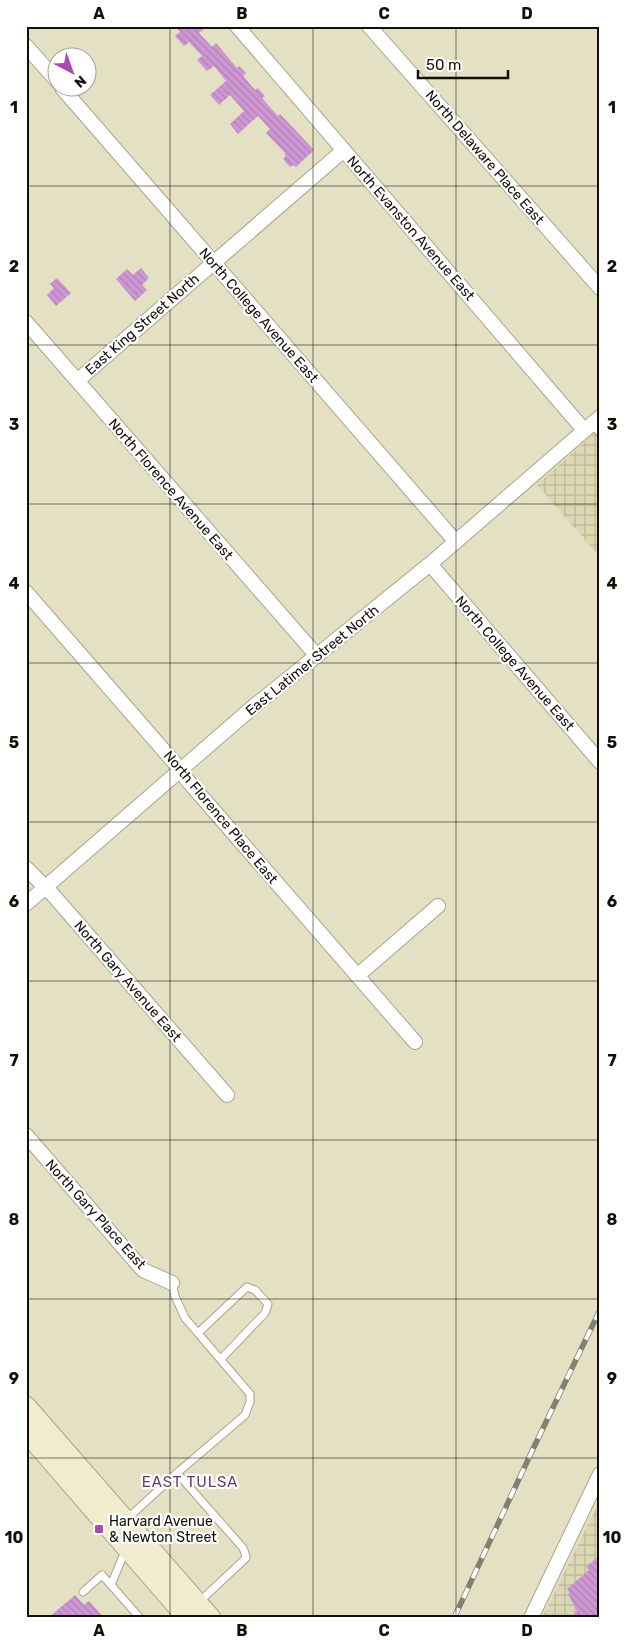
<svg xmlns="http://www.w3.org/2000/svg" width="626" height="1644" viewBox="0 0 626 1644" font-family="Rubik,sans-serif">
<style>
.industrial{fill:url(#industrial-grid)}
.building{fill:url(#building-back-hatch)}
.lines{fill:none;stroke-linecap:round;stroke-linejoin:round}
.service-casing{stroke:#a8a58a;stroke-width:9}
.minor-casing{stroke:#a8a58a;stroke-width:16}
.secondary-casing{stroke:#a8a58a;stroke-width:21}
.service{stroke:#fff;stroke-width:7}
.minor{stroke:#fff;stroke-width:14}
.secondary{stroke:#f1ecce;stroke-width:19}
.rail-casing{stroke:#83816d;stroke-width:5.5}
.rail{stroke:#fff;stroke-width:4;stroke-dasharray:11;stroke-linecap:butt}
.grid{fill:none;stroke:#111006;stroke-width:1;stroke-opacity:0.55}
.poi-dot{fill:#a94ab3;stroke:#fff;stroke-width:2}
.labels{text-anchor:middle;stroke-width:4.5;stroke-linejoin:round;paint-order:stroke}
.street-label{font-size:14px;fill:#111006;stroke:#fff}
.poi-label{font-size:14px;fill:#111006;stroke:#fff;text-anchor:start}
.neighbourhood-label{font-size:15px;letter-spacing:1px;fill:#68396d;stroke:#fff}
.neatline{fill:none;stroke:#111006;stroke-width:2}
.grid-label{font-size:16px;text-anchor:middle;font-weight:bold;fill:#111006}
</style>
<defs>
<pattern id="industrial-grid" width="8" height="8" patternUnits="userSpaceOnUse" patternTransform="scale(1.25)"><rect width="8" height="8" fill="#dbd7b3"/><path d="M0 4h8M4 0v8" fill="none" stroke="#bbb898"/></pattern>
<pattern id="building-back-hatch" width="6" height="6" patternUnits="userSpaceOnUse" patternTransform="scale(1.25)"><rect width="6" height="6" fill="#ce97d3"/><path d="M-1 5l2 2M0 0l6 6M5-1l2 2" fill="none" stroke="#b081b4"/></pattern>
</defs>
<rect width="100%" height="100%" fill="#e4e0c4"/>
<path class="industrial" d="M 600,428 L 600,557 L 537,485 Z
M 600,1500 L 600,1618 L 542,1618 Z"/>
<path class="building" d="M 175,26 L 207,26 L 199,33 L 212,47 L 216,43 L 237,68 L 239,66 L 246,73 L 243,76 L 255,90 L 258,88 L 265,96 L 262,98 L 278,116 L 280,114 L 314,150 L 296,167 L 293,165 L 290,167 L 283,159 L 286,156 L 284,154 L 285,153 L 266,133 L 270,129 L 258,116 L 238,134 L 230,124 L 244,111 L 230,95 L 219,105 L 210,95 L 226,81 L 214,66 L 207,71 L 197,60 L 202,56 L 189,42 L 184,46 L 175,36 L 180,32 Z
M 141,268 L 149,278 L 142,285 L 147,290 L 135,301 L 116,279 L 127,269 L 133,275 Z
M 57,278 L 71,293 L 56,306 L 47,295 L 54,288 L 50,284 Z
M 600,1555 L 600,1618 L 570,1618 L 577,1611 L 568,1594 L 570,1593 L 567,1589 L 589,1570 L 586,1567 Z
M 75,1595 L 84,1605 L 89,1601 L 104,1618 L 48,1618 Z"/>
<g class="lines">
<defs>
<path id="service" d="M 592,424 L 600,433
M 172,1283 L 175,1296 L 185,1318 L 250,1394 L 250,1402 L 245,1415 L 177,1473
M 199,1332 L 247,1287 L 255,1290 L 268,1304 L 265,1313 L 221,1359
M 127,1519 L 177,1473 L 243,1548 L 245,1553 L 246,1558 L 198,1603
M 125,1551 L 111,1585 L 140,1618
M 83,1592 L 102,1575 L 111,1585"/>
<path id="minor" d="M 237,26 L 584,430
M 369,26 L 600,288
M 26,46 L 58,82
M 62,88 L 456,542
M 26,322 L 317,656
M 77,381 L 344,150
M 430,564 L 600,762
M 26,592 L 173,761 L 188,781 L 415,1042
M 26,868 L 53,895 L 227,1095
M 26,904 L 253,707 L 430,564 L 600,417
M 357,976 L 438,906
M 26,1135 L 143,1270 L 172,1283
M 531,1618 L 600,1474"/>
<path id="secondary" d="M 26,1406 L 211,1618
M 26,1432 L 187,1618"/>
</defs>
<use href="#service" class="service-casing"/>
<use href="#minor" class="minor-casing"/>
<use href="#secondary" class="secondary-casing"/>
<use href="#service" class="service"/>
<use href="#minor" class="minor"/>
<use href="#secondary" class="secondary"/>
<defs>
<path id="rail" d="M 454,1618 L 533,1449 L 600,1310"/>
</defs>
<use href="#rail" class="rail-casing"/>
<use href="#rail" class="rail"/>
</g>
<path class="grid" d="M 170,26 L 170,1618M 313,26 L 313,1618M 456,26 L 456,1618M 26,186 L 600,186M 26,345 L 600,345M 26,504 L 600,504M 26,663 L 600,663M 26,822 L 600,822M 26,981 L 600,981M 26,1140 L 600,1140M 26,1299 L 600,1299M 26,1458 L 600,1458"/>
<rect class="poi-dot" x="94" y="1524" width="10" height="10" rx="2.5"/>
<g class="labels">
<g class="street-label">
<text transform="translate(485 157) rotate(49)" y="5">North Delaware Place East</text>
<text transform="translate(411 228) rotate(49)" y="5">North Evanston Avenue East</text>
<text transform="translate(259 315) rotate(49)" y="5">North College Avenue East</text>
<text transform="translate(142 324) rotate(-41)" y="5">East King Street North</text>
<text transform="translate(171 489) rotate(49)" y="5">North Florence Avenue East</text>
<text transform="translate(312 660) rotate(-39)" y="5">East Latimer Street North</text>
<text transform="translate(515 663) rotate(49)" y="5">North College Avenue East</text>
<text transform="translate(221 817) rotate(50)" y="5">North Florence Place East</text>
<text transform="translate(128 981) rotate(49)" y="5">North Gary Avenue East</text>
<text transform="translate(96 1214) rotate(48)" y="5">North Gary Place East</text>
</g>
<g class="poi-label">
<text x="109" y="1526">Harvard Avenue<tspan x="109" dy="16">&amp; Newton Street</tspan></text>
</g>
<g class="neighbourhood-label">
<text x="190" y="1487">EAST TULSA</text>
</g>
</g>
<rect width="626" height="1644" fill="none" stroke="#ffffff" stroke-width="55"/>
<g transform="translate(72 72) rotate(139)"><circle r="24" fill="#ffffff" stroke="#a09f9b"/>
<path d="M0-4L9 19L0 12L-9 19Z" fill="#a94ab3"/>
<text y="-8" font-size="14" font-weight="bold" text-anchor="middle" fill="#111006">N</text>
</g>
<path d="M418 70v8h90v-8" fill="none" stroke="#111006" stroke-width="2.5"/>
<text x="426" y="70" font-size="15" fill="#111006" stroke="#ffffff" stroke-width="4" paint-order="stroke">50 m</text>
<rect x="28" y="28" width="570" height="1588" class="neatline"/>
<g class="grid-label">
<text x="99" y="19">A</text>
<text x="242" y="19">B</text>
<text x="384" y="19">C</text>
<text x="527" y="19">D</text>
<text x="14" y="113">1</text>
<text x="612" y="113">1</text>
<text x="14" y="272">2</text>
<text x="612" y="272">2</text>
<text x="14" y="430">3</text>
<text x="612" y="430">3</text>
<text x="14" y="589">4</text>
<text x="612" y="589">4</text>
<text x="14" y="748">5</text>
<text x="612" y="748">5</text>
<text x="14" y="907">6</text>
<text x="612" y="907">6</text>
<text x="14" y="1066">7</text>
<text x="612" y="1066">7</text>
<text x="14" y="1225">8</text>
<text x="612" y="1225">8</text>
<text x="14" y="1384">9</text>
<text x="612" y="1384">9</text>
<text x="14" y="1543">10</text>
<text x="612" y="1543">10</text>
<text x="99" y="1636">A</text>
<text x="242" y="1636">B</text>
<text x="384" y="1636">C</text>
<text x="527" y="1636">D</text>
</g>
</svg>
